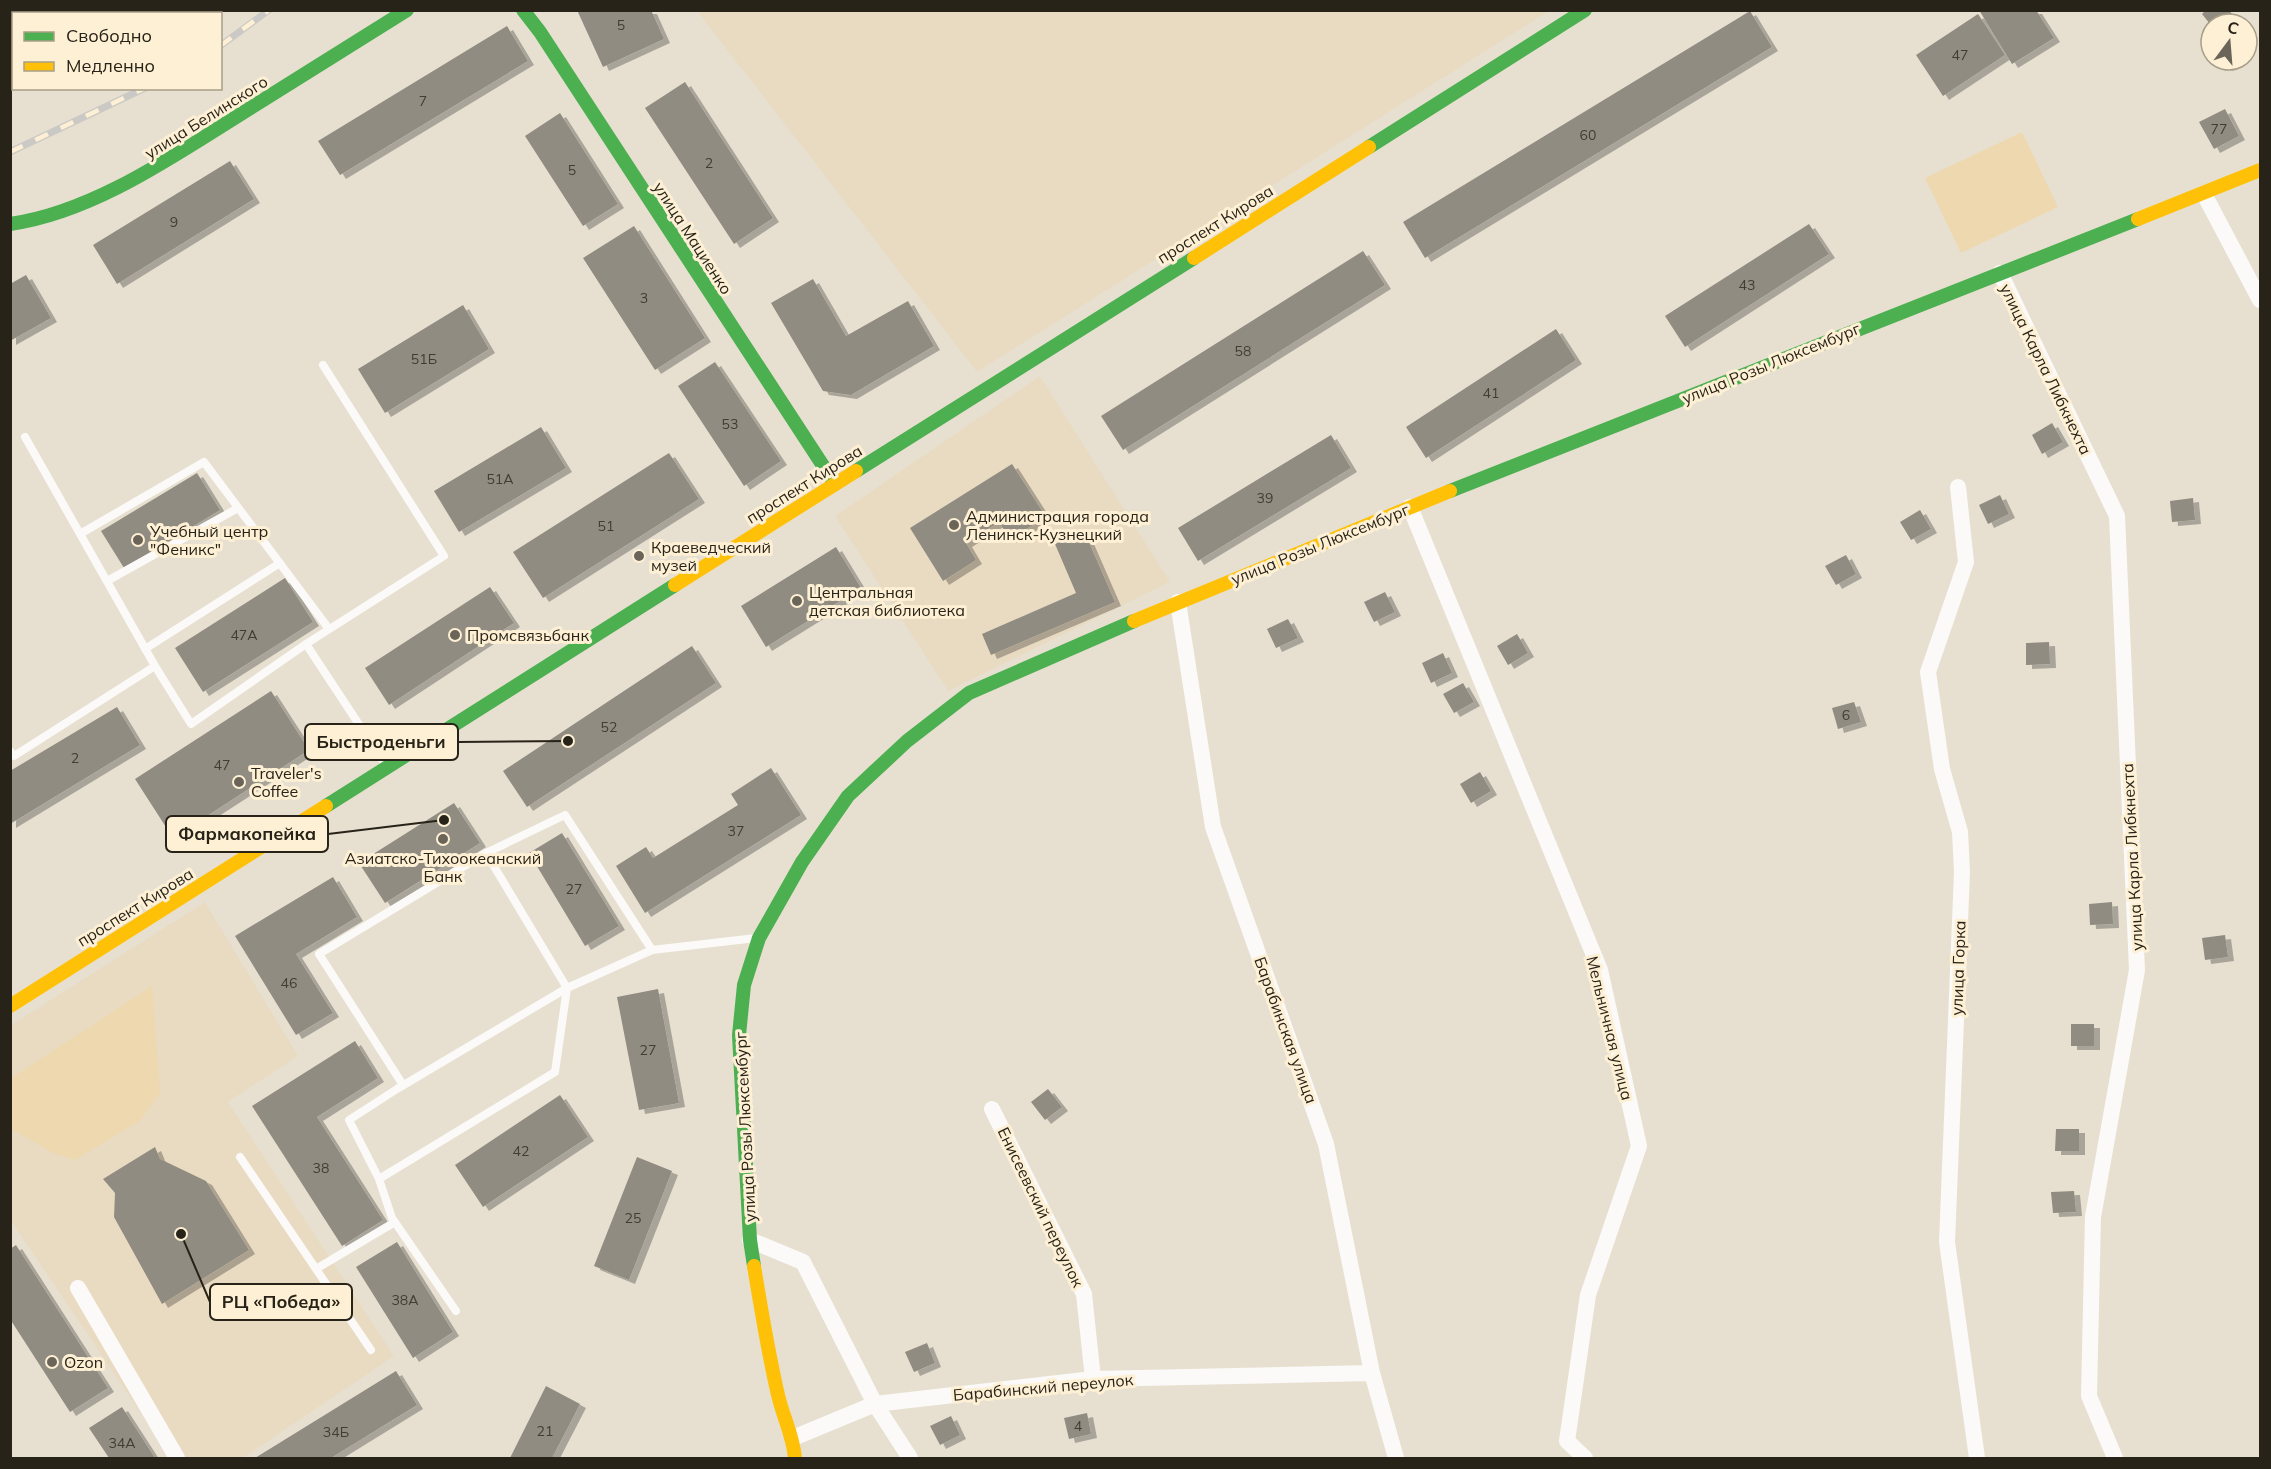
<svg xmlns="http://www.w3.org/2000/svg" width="2271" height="1469" viewBox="0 0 2271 1469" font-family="Mulish,sans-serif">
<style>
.built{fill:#e9dbc2}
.green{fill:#edd8b0}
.building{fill:#918c81;filter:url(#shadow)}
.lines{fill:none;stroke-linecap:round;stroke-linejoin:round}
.lane{stroke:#fbfaf8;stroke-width:8}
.street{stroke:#fbfaf8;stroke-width:16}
.fast{stroke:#4caf50;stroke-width:14}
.slow{stroke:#ffc107;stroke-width:14}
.rail-casing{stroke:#cbc9c5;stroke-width:7}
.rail{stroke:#fef0d4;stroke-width:4.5;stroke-dasharray:14;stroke-linecap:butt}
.poi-dot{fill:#6b6559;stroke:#fef0d4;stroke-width:2}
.labels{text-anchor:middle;stroke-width:6;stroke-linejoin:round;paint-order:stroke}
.number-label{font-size:14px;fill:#423d32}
.street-label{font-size:16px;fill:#282318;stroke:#fef0d4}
.poi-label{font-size:16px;fill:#282318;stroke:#fef0d4;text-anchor:start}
.leader{fill:none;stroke:#282318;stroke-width:2}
.callout-dot{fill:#282318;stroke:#fef0d4;stroke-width:2}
.callout{fill:#fef0d4;stroke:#282318;stroke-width:2}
.callout-label{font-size:18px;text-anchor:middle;font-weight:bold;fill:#282318}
</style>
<defs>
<filter id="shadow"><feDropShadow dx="6" dy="4" stdDeviation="0" flood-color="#0004"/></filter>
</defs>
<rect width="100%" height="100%" fill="#e7e0d1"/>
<path class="built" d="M 697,11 L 1549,11 L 977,372 Z
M 1040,376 L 1170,582 L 948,691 L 835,516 Z
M 205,902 L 298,1056 L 228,1102 L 394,1356 L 243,1458 L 171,1458 L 11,1221 L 11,1025 Z"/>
<path class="green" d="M 11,10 L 99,10 L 99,11 L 93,14 L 14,14 L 13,57 L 11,59 Z
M 2022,132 L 2058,207 L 1961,253 L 1925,178 Z
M 152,986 L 160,1093 L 141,1120 L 75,1160 L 55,1154 L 11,1129 L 11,1078 Z"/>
<path class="building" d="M 577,10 L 651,10 L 664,39 L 603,67 Z
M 1979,10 L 2036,10 L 2054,38 L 2012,64 Z
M 2206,10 L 2229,10 L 2234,17 L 2225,24 L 2210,24 L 2202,14 Z
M 1750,11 L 1772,47 L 1425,258 L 1403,222 Z
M 1978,14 L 2005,55 L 1943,96 L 1916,55 Z
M 507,26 L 528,61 L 340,175 L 318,141 Z
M 685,82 L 773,218 L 734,244 L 645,108 Z
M 2225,109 L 2239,136 L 2214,149 L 2199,122 Z
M 560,113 L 618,204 L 583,226 L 525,136 Z
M 230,161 L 254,199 L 117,284 L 93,245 Z
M 1809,224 L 1829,254 L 1685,347 L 1665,316 Z
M 634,226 L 705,338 L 655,370 L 583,258 Z
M 1363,251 L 1385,285 L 1123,450 L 1101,416 Z
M 26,275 L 51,318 L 10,341 L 10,284 Z
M 813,279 L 846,336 L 908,301 L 934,346 L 851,395 L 823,391 L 771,303 Z
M 463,305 L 489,349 L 385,413 L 358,369 Z
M 1556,329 L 1576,360 L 1426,458 L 1406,427 Z
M 715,362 L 781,461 L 744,486 L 678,386 Z
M 2052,423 L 2063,442 L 2042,454 L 2032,435 Z
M 541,427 L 566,468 L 459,532 L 434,491 Z
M 1331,435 L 1351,468 L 1198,561 L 1178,528 Z
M 669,453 L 699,499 L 543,598 L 513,552 Z
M 1012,464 L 1046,517 L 1010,539 L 999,522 L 966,543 L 976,560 L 943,581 L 910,528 Z
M 197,473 L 220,510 L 124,568 L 101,531 Z
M 2000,495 L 2009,514 L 1988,524 L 1979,505 Z
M 2193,498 L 2195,520 L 2172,522 L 2170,501 Z
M 1920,510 L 1931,529 L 1911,540 L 1900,522 Z
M 1084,531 L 1115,602 L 991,655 L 982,634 L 1076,593 L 1055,544 Z
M 836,547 L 861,588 L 766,647 L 741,606 Z
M 1846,555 L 1856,574 L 1836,585 L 1825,566 Z
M 285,578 L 313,622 L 203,692 L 175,648 Z
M 490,587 L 514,623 L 389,705 L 365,668 Z
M 1385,592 L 1395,612 L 1374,622 L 1364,602 Z
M 1288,619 L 1298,638 L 1276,648 L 1267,629 Z
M 1517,634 L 1528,653 L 1508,665 L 1497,646 Z
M 2049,642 L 2050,664 L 2026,665 L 2026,643 Z
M 692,646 L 716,683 L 527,807 L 503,771 Z
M 1443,653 L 1452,673 L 1431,683 L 1422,663 Z
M 1463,683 L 1474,702 L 1454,713 L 1443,694 Z
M 271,691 L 309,750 L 173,838 L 135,779 Z
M 1854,702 L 1861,722 L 1838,729 L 1832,708 Z
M 117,707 L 140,745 L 10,824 L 10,771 Z
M 771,768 L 801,815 L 645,913 L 616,866 L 646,847 L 653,858 L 738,805 L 731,794 Z
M 1480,772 L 1491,791 L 1471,803 L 1460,784 Z
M 454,803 L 480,843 L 385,903 L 359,863 Z
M 562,833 L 619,926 L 585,946 L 529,853 Z
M 333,877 L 357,917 L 296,954 L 333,1013 L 296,1035 L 235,936 Z
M 2112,902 L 2113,924 L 2090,925 L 2089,904 Z
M 2225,935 L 2228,957 L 2205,960 L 2202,938 Z
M 658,989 L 679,1103 L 639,1110 L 617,997 Z
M 2071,1024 L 2094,1024 L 2094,1046 L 2071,1046 Z
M 355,1041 L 378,1078 L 317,1117 L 383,1220 L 342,1246 L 252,1106 Z
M 1048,1089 L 1062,1107 L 1045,1120 L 1031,1102 Z
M 560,1095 L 588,1137 L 483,1207 L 455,1165 Z
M 2056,1129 L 2079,1129 L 2079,1151 L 2055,1151 Z
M 155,1147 L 160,1159 L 206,1181 L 249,1250 L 162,1304 L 114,1217 L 115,1193 L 103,1179 Z
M 637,1157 L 672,1171 L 629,1280 L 594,1266 Z
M 2074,1191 L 2076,1212 L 2053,1213 L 2051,1192 Z
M 397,1242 L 453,1332 L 413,1358 L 356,1267 Z
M 16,1245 L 108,1388 L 70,1412 L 10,1319 L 10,1249 Z
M 927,1343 L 935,1363 L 914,1372 L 905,1352 Z
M 396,1371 L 417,1405 L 331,1458 L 255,1458 Z
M 546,1386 L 580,1404 L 552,1458 L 510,1458 Z
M 122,1407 L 155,1458 L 109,1458 L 89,1428 Z
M 1087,1413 L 1091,1434 L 1069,1439 L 1064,1418 Z
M 951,1416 L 960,1435 L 940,1445 L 930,1426 Z"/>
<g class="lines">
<path class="lane" d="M 25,437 L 155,666 L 191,724 L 306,644 L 385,764
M 80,534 L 204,462 L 329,629
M 107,581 L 238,508
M 306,644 L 444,556 L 323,365
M 145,649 L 280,563
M 10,751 L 14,756 L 155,666
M 652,950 L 565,815 L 486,853 L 567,988 L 555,1072 L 379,1179 L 349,1120 L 397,1089 L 567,988 L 652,950 L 756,938
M 403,1085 L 319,954 L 486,853
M 240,1157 L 371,1350
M 379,1179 L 392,1218 L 456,1311
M 316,1269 L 395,1222"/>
<path class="street" d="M 2204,194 L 2260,300
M 2000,273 L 2117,516 L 2137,970 L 2093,1217 L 2089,1396 L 2115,1458
M 1958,487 L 1966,562 L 1928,672 L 1942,769 L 1960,832 L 1962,872 L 1947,1242 L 1977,1458
M 1410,507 L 1600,970 L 1639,1146 L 1588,1295 L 1567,1441 L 1585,1458
M 1178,602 L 1213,827 L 1326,1144 L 1372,1373 L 1396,1458
M 992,1109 L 1084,1294 L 1093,1379
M 750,1240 L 803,1262 L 875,1404 L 910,1458
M 78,1288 L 177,1458
M 793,1438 L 875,1404 L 1093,1379 L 1372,1373"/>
<path class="fast" d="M 523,10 L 540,32 L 835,484
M 1369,147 L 1585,10
M 10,224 C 90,213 169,159 236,117 C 293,81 350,46 407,10
M 856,471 L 1194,258
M 1450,491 L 2138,219
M 326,806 L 675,585
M 754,1266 L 750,1240 L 739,1035 L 744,985 L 759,938 L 802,862 L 848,796 L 907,741 L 969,693 L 1134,621"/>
<path class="slow" d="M 2138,219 L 2260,170
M 1194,258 L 1369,147
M 675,585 L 856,471
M 1134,621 L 1450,491
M 10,1006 L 326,806
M 754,1266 C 761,1309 768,1352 778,1395 C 783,1417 793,1435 795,1458"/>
<defs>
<path id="rail" d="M 220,46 L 269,10
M 10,152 L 145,88"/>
</defs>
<use href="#rail" class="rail-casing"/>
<use href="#rail" class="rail"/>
</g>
<g class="poi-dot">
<circle cx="954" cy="525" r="6"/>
<circle cx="138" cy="540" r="6"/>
<circle cx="639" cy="556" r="6"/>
<circle cx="797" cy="601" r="6"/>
<circle cx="455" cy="635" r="6"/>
<circle cx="239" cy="782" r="6"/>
<circle cx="443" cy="839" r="6"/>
<circle cx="52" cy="1362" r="6"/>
</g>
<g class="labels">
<g class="number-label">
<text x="621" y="30">5</text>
<text x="1960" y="60">47</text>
<text x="423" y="106">7</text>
<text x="2219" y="134">77</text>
<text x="1588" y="140">60</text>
<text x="709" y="168">2</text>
<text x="572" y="175">5</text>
<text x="174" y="227">9</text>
<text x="1747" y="290">43</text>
<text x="644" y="303">3</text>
<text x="1243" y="356">58</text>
<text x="424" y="364">51Б</text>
<text x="1491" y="398">41</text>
<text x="730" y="429">53</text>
<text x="500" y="484">51А</text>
<text x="1265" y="503">39</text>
<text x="606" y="531">51</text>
<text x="244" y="640">47А</text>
<text x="1846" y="720">6</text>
<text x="609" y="732">52</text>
<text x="75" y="763">2</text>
<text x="222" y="770">47</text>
<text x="736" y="836">37</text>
<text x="574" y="894">27</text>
<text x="289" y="988">46</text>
<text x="648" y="1055">27</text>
<text x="521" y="1156">42</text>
<text x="321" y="1173">38</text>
<text x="633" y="1223">25</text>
<text x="405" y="1305">38А</text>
<text x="1078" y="1431">4</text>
<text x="545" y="1436">21</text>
<text x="336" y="1437">34Б</text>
<text x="122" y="1448">34А</text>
</g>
<g class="street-label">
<text transform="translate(206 117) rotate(-32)" y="6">улица Белинского</text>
<text transform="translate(1215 224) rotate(-32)" y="6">проспект Кирова</text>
<text transform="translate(693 238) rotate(57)" y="6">улица Мациенко</text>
<text transform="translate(1771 363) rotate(-22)" y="6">улица Розы Люксембург</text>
<text transform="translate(2046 369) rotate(64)" y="6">улица Карла Либкнехта</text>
<text transform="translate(804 484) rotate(-32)" y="6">проспект Кирова</text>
<text transform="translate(1320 544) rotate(-22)" y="6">улица Розы Люксембург</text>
<text transform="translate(2132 857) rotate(-93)" y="6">улица Карла Либкнехта</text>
<text transform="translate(135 907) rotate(-32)" y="6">проспект Кирова</text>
<text transform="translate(1958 968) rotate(-88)" y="6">улица Горка</text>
<text transform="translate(1610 1028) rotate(76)" y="6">Мельничная улица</text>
<text transform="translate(1286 1030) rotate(70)" y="6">Барабинская улица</text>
<text transform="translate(745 1127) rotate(-93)" y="6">улица Розы Люксембург</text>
<text transform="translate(1041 1207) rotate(64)" y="6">Енисеевский переулок</text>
<text transform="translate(1043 1387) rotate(-5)" y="6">Барабинский переулок</text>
</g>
<g class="poi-label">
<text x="966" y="522">Администрация города<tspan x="966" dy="18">Ленинск-Кузнецкий</tspan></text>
<text x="150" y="537">Учебный центр<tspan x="150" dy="18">"Феникс"</tspan></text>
<text x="651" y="553">Краеведческий<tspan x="651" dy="18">музей</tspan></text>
<text x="809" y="598">Центральная<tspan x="809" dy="18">детская библиотека</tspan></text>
<text x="467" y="641">Промсвязьбанк</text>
<text x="251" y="779">Traveler's<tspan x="251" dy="18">Coffee</tspan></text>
<text x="443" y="864" text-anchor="middle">Азиатско-Тихоокеанский<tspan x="443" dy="18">Банк</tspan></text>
<text x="64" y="1368">Ozon</text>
</g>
</g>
<path class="leader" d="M568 741L458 742M444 820L328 834M181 1234L210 1302"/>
<g class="callout-dot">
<circle cx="568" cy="741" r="6"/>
<circle cx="444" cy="820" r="6"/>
<circle cx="181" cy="1234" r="6"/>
</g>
<g class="callout">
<rect x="305" y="724" width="153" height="36" rx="6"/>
<rect x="166" y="816" width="162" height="36" rx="6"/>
<rect x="210" y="1284" width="142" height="36" rx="6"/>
</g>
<g class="callout-label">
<text x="381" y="748">Быстроденьги</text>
<text x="247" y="840">Фармакопейка</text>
<text x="281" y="1308">РЦ «Победа»</text>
</g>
<rect width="2271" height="1469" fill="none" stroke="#282318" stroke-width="24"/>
<rect x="12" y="12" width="210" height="78" fill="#fef0d4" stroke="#a89e89" stroke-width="1.5"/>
<rect x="24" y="32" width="30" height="9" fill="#4caf50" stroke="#a89e89" stroke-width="1.5"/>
<text x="66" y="42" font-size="18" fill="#282318">Свободно</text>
<rect x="24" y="62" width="30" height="9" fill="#ffc107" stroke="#a89e89" stroke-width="1.5"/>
<text x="66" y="72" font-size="18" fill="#282318">Медленно</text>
<g transform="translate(2229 42) rotate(16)"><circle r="28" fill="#fef0d4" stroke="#a89e89" stroke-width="1.5"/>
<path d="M0-4.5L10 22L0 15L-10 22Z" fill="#6b6559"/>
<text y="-9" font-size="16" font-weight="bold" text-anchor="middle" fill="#282318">С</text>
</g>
</svg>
